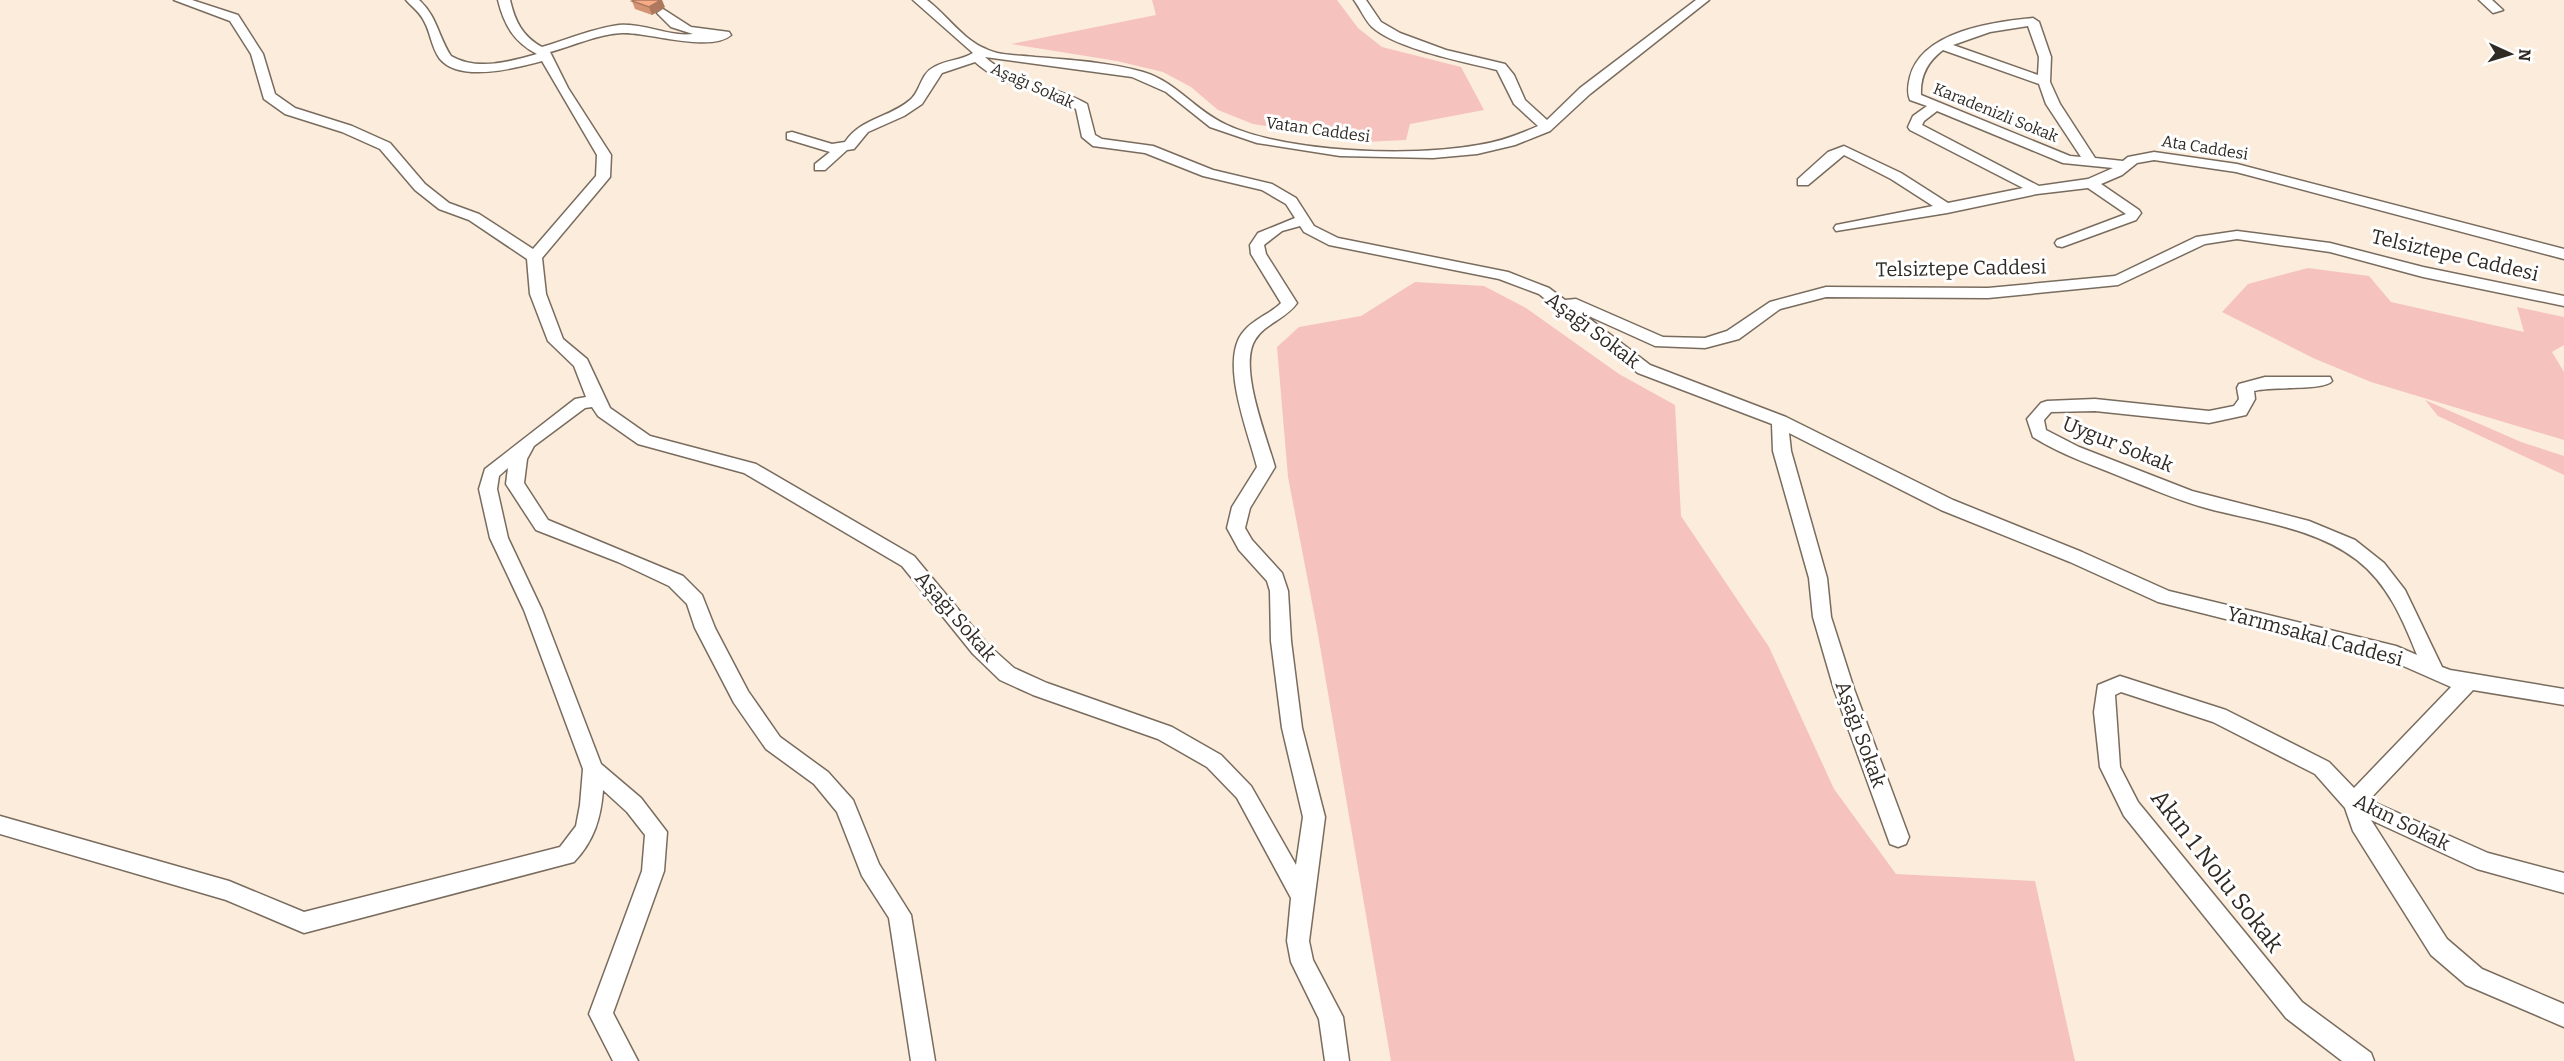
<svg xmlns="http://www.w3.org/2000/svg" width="2564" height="1061" viewBox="0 0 2564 1061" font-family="Bitter,serif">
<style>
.green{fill:#f6c2be}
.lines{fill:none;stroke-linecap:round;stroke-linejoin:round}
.minor-casing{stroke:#796c5e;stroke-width:3}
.minor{fill:#fff;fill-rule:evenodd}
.wall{fill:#d49372}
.shaded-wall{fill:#ad785d}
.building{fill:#f7ab85;stroke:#ad785d;stroke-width:1.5}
.labels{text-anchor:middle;stroke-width:6;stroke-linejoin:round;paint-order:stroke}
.far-street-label{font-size:16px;fill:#302a24;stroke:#fff}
.street-label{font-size:20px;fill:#302a24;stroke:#fff}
.near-street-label{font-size:24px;fill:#302a24;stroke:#fff}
</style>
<rect width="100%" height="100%" fill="#fbecdc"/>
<path class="green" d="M 1152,0 L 1337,0 L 1358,28 L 1382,47 L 1461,67 L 1484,110 L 1410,124 L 1406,140 L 1363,142 L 1253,124 L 1218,110 L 1191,87 L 1163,72 L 1117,61 L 1011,44 L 1156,15 Z
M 2308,268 L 2369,276 L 2391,302 L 2524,332 L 2517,307 L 2564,317 L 2564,345 L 2552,352 L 2564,372 L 2564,440 L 2371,382 L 2313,358 L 2222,312 L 2248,284 Z
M 1415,282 L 1484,286 L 1526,308 L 1619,374 L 1675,405 L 1681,516 L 1769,647 L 1834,789 L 1896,874 L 2035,881 L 2075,1061 L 1391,1061 L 1316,623 L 1288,477 L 1277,347 L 1299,327 L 1361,316 Z
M 2425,400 L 2521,442 L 2564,456 L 2564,475 L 2438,416 Z"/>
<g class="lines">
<defs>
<path id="minor" d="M 174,0 L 192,0 L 238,15 L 263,54 L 275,94 L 295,108 L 352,126 L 390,143 L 425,184 L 449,203 L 479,214 L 533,249 L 596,176 L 597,155 L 542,61 C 516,68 460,83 440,59 C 431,47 431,33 424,21 C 420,12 412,7 406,0 L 419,0 C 437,16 438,36 451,56 C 477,71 509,62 537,54 C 514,42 504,25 498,0 L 510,0 C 515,21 522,36 542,47 C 566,40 594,28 619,25 C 645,23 668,37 693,34 L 671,27 L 657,13 L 663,9 L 691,27 L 729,32 L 731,35 C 711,53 648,32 622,33 C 599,34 572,46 550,52 L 568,88 L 611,155 L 610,177 L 542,258 L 546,294 L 563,339 L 587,359 L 610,408 L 650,436 L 756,464 L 914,556 L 987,644 L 1014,668 L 1047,683 L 1172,727 L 1221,755 L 1251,786 L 1296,865 L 1303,817 L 1282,728 L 1271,641 L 1270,591 L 1267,581 L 1239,550 L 1227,528 L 1232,507 L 1257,467 C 1249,434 1218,360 1244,331 C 1254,319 1270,314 1281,303 L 1251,254 L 1250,245 L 1258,233 L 1295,218 L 1286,204 L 1262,190 L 1203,176 L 1145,153 L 1093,146 L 1082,137 L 1076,109 C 1044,90 1003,88 975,62 L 942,73 L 922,104 L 904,116 L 868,132 L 854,149 L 847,150 L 825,170 L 815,170 L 815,164 L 830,152 L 787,139 L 787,133 L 792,132 L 832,144 L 845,142 C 861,118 889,118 910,100 C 921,91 920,74 934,67 C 946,60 962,60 973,53 L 913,0 L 927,0 C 947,15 962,39 986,49 C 1000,56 1019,55 1035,57 C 1071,60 1108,62 1143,72 C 1177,82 1195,111 1227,125 C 1288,153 1412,157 1478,145 C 1499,142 1518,135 1538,126 L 1514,104 L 1497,70 C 1465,62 1396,49 1372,27 C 1365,20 1360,8 1354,0 L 1366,0 L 1381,22 L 1400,33 L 1446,50 L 1505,64 L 1514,75 L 1525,100 L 1547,120 L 1580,88 L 1696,0 L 1709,0 L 1590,94 L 1550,131 L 1515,145 L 1477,154 L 1433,158 L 1340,156 L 1257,143 L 1210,127 L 1166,92 L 1132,77 L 985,57 C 1013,83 1054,85 1087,104 L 1095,135 L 1102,139 L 1153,146 L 1213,170 L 1272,184 L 1296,198 L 1314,226 L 1338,238 L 1508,272 L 1549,288 L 1565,300 L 1576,299 L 1663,337 L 1705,338 L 1727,331 L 1770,302 L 1826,287 L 1988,288 L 2115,276 L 2196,237 L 2237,231 L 2330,243 L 2423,267 L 2564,296 L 2564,306 L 2423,277 L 2330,252 L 2237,239 L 2205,244 L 2118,285 L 1988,298 L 1826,297 L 1780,309 L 1739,339 L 1705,348 L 1655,346 L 1582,313 L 1650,365 L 1786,417 L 1953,500 L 2082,552 L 2169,591 L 2396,646 L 2417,655 C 2403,620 2388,584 2357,560 C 2314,527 2257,522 2206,508 C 2180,501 2155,490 2129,480 C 2096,466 2063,456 2033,437 L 2027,419 L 2041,403 L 2047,401 L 2095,399 L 2209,411 L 2234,406 L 2239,399 L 2237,388 L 2239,384 L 2265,377 L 2330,377 L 2332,381 C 2325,391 2270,386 2254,391 L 2255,399 L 2246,415 L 2209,423 L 2095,411 L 2051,412 L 2044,420 L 2046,430 L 2079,447 L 2192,491 L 2309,521 L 2355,540 L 2384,563 L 2405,590 L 2442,667 L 2450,670 L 2564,689 L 2564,705 L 2473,690 L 2369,800 L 2488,853 L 2564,873 L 2564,893 L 2477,869 L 2371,820 L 2447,939 L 2482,969 L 2564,1004 L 2564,1027 L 2466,985 L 2431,955 L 2353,831 L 2345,808 L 2315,774 L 2213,722 L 2121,692 L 2115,695 L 2120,767 L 2138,802 L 2302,1002 L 2371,1053 L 2374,1061 L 2342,1061 L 2286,1018 L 2124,816 L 2100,767 L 2094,712 L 2098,685 L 2120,676 L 2226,710 L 2329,762 L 2354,788 L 2451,687 L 2392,661 L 2158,602 L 2070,562 L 1941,510 L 1789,433 L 1791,451 L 1827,578 L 1831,617 L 1854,689 L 1909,837 L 1906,844 L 1898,847 L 1890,844 L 1834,689 L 1813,617 L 1809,578 L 1773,451 L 1772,424 L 1638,373 L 1539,294 L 1499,279 L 1329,245 L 1304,232 L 1300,226 L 1282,231 L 1264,245 L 1266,254 L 1297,303 C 1286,319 1264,324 1255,340 C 1238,367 1267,438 1275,467 L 1250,508 L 1245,528 L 1252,540 L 1282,573 L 1288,591 L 1291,641 L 1302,728 L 1325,817 L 1309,941 L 1313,960 L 1343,1017 L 1349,1061 L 1325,1061 L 1319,1019 L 1291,962 L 1287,941 L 1291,898 L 1237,798 L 1207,767 L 1158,739 L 1033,695 L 1000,680 L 973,654 L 902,566 L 744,473 L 638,444 L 598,416 L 592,407 L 585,408 L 534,446 L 527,459 L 524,483 L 548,520 L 683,576 L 702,595 L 715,628 L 748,691 L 780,737 L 828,772 L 853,800 L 879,864 L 911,915 L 935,1061 L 911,1061 L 889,918 L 862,876 L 837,812 L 814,784 L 766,749 L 734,703 L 695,628 L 687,604 L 669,586 L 618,562 L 536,530 L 506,484 L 508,468 L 499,476 L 497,489 L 508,538 L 542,610 L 601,764 L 641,798 L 667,832 L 664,871 L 613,1013 L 638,1061 L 613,1061 L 589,1014 L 642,871 L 645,835 L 627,812 L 603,790 C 601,818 594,841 574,862 L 304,933 L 226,900 L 0,834 L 0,816 L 229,881 L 304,912 L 560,847 L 576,826 L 580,805 L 583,769 L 524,610 L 490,538 L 479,489 L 485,469 L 575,399 L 586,397 L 574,366 L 548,341 L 530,294 L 527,259 L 469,220 L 439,209 L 415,190 L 380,149 L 342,132 L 285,114 L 264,99 L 251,54 L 230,21 Z
M 2479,0 L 2492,0 L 2503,10 L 2493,13 Z
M 2033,18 L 2039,22 L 2051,57 L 2050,82 L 2060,104 L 2095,158 L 2123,161 L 2128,157 L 2154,152 L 2237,164 L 2564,249 L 2564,259 L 2236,172 L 2154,160 L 2137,163 L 2122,175 L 2101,184 L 2139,210 L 2141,213 L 2136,220 L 2062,247 L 2057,246 L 2055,243 L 2057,240 L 2126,214 L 2088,188 L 2037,194 L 1947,213 L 1836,231 L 1834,228 L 1836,225 L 1933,206 L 1891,179 L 1844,155 L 1808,185 L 1798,185 L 1798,179 L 1828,152 L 1844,146 L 1901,173 L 1948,203 L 2023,188 L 1910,130 L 1908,127 L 1913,116 L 1927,106 L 1910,100 C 1907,93 1908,85 1910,77 C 1922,31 1993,22 2033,18 ZM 2028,26 L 2039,57 L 2038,75 L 1953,45 L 1990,32 ZM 1943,50 L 2039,84 L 2046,104 L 2081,157 L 2070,156 L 1921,95 C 1920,76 1927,62 1943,50 ZM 1937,111 L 2063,163 L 2113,168 L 2088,179 L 2039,186 L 1922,125 L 1924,121 Z"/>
</defs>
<use href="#minor" class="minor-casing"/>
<use href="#minor" class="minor"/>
</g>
<path class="wall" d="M 632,1 L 665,7 L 652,15 L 635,9 Z"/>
<path class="shaded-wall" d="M 661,0 L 662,0 L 665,7 L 652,15 L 649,7 Z"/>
<path class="building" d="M 635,0 L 661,0 L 649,7 L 632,1 Z"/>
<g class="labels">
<g class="far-street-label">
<text transform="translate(1033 85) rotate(24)" y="6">Aşağı Sokak</text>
<text transform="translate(1996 112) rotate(22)" y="6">Karadenizli Sokak</text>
<text transform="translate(1318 129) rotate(8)" y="6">Vatan Caddesi</text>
<text transform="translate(2205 147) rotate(9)" y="6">Ata Caddesi</text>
</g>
<g class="street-label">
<text transform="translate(2455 255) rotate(13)" y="7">Telsiztepe Caddesi</text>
<text transform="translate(1961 268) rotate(-1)" y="7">Telsiztepe Caddesi</text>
<text transform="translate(1593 330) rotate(37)" y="7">Aşağı Sokak</text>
<text transform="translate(2118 444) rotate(22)" y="7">Uygur Sokak</text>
<text transform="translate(956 616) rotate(49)" y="7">Aşağı Sokak</text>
<text transform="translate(2315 636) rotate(15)" y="7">Yarımsakal Caddesi</text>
<text transform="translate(1861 734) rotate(70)" y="7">Aşağı Sokak</text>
<text transform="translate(2402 822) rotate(26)" y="7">Akın Sokak</text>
</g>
<g class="near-street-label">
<text transform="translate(2217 871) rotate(52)" y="8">Akın 1 Nolu Sokak</text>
</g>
</g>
<g transform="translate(2510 54) rotate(94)" stroke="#ffffff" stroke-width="4.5" paint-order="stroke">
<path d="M0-4.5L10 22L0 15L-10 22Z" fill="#302a24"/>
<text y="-9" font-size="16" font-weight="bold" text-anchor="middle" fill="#302a24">N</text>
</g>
</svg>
